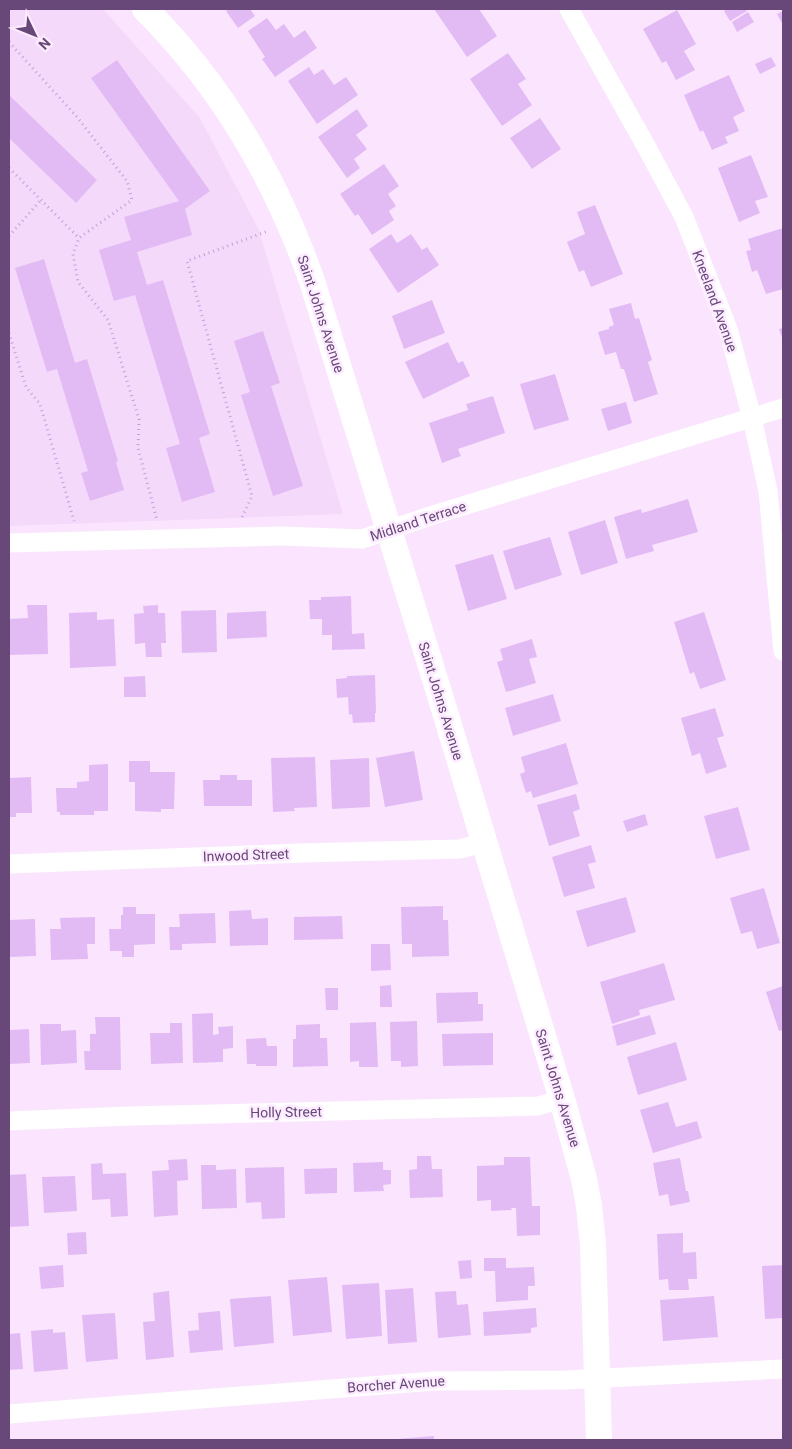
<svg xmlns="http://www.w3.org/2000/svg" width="792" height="1449" viewBox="0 0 792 1449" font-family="Roboto,sans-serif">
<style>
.residential{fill:#f5d9fb}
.building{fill:#e2bbf5}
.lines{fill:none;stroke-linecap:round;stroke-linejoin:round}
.path{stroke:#c69dda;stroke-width:3;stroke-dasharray:1 4;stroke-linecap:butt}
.street{stroke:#fff;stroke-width:19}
.secondary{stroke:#fff;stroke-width:26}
.labels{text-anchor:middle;stroke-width:5;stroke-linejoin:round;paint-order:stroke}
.street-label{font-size:14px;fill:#674878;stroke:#fdecff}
</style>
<rect width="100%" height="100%" fill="#fbe5fe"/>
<path class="residential" d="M 9,9 L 103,9 L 200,118 L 259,230 L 343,514 L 9,526 Z"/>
<path class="building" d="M 230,9 L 250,9 L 255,16 L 238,28 L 226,11 Z
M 434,9 L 479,9 L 497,36 L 467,57 Z
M 727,9 L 745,9 L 747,11 L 730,21 L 724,11 Z
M 677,10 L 696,44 L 684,51 L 695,70 L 676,80 L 666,61 L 662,63 L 643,29 Z
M 783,11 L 783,25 L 777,14 Z
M 748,12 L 754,22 L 737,32 L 732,22 Z
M 267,18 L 276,30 L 284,24 L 294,38 L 305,30 L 317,48 L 275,77 L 262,59 L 265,57 L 248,31 Z
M 508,53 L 526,79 L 518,84 L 532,105 L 502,126 L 470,79 Z
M 771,57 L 776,66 L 760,74 L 755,64 Z
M 117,60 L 210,191 L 185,209 L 192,235 L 137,252 L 147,285 L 163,280 L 210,434 L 199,438 L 215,492 L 182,502 L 166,448 L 180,444 L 135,295 L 114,301 L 99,250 L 131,240 L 124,217 L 179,201 L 91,78 Z
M 309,67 L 314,75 L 323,69 L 334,85 L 346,77 L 358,95 L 317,124 L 288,81 Z
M 729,75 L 745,111 L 733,117 L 739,131 L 725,137 L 728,143 L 712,150 L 703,130 L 700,132 L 684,95 Z
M 9,95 L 97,180 L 76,203 L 9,138 Z
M 357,109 L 368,126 L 356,135 L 367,149 L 354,159 L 360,168 L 347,178 L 318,137 Z
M 540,118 L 561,149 L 532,169 L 510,138 Z
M 751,155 L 768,197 L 755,201 L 760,213 L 739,222 L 718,168 Z
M 384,164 L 399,186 L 388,194 L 396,206 L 389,211 L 394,220 L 372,235 L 358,214 L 355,216 L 340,194 Z
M 595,205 L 623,274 L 591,287 L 584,270 L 579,272 L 567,242 L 585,234 L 577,212 Z
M 783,228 L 783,289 L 766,294 L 757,270 L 752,272 L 746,251 L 751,250 L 748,239 Z
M 391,234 L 397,243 L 411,234 L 422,250 L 427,247 L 439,265 L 398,293 L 369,249 Z
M 44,259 L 75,363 L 87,359 L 118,461 L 116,462 L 124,490 L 90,501 L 81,473 L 88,471 L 57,369 L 47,372 L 15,268 Z
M 432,300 L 445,333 L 404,349 L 392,316 Z
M 631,303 L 635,319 L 639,318 L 652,360 L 648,362 L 658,394 L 634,402 L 624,369 L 621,369 L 616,352 L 605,355 L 598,332 L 609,329 L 609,327 L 614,325 L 609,309 Z
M 783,328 L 783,340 L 779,329 Z
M 263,331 L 280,383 L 271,386 L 303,486 L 273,496 L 241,395 L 250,392 L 234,341 Z
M 448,342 L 458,363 L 463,361 L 470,376 L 423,399 L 405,362 Z
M 555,374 L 569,420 L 534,430 L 520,384 Z
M 493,396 L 505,433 L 458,449 L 461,456 L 442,463 L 429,423 L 468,410 L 466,404 Z
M 626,402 L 632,423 L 608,431 L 601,409 Z
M 688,499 L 698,532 L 652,545 L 654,551 L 626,559 L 614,517 L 641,509 L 642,513 Z
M 605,520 L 618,563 L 581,575 L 568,532 Z
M 550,537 L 562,575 L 515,590 L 503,551 Z
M 493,554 L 507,599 L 468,611 L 455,565 Z
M 351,596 L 352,634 L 364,633 L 365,649 L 332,650 L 332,635 L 322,635 L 322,619 L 310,619 L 309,600 L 321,600 L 321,597 Z
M 27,605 L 47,605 L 48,654 L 9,655 L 9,619 L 28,618 Z
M 158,605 L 158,613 L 165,613 L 166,643 L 161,643 L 162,657 L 146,657 L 145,643 L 135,644 L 134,614 L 144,613 L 143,606 Z
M 216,610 L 217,652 L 182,653 L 181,611 Z
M 266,611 L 267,637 L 227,639 L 227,613 Z
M 97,612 L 97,620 L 114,619 L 116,666 L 70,668 L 69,613 Z
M 704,612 L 726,680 L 700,689 L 694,672 L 690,674 L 674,622 Z
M 532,639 L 537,657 L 529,659 L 536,683 L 506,692 L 497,662 L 503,660 L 500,649 Z
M 375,675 L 376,713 L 375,713 L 375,722 L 353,723 L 352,714 L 349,715 L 348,697 L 337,698 L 336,679 L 347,678 L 347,676 Z
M 145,676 L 146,697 L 124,697 L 124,677 Z
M 553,694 L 561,721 L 513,736 L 505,708 Z
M 715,708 L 724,736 L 717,738 L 727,767 L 706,774 L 700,753 L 692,756 L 681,718 Z
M 566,743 L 578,784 L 533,798 L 531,791 L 526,793 L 520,774 L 525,772 L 521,757 Z
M 414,751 L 423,800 L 385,807 L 376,758 Z
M 315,757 L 317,807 L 294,808 L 295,811 L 273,812 L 271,758 Z
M 369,758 L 370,807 L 332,809 L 330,760 Z
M 129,761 L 150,761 L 150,772 L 175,772 L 174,809 L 161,809 L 161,812 L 135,811 L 135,782 L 129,782 Z
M 108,764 L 108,811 L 94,811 L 94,815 L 60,815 L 60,812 L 57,812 L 56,788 L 77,788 L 77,782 L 89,781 L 89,765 Z
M 220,775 L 237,775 L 237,780 L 252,780 L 252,806 L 204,806 L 203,780 L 220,780 Z
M 31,777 L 32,813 L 16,813 L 16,817 L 9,817 L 9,778 Z
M 576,794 L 580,809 L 573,812 L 580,836 L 549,846 L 537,805 Z
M 738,807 L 750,850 L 716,859 L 704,816 Z
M 645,814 L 648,825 L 627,832 L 623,821 Z
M 591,845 L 596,862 L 588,864 L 595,888 L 564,897 L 552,857 Z
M 764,888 L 780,943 L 757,949 L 752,931 L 741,934 L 730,898 Z
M 626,897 L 636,932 L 587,947 L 576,911 Z
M 443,906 L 443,920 L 448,920 L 449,956 L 412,957 L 412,944 L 402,944 L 401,907 Z
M 123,907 L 136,907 L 136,914 L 155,914 L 155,944 L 134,945 L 134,957 L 122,957 L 122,951 L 110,951 L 109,929 L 121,929 L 121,915 L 123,915 Z
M 251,910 L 252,919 L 268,918 L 268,945 L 230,946 L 229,911 Z
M 215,913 L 216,943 L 182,944 L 182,950 L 170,950 L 169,927 L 180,927 L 179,914 Z
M 342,916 L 343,939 L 294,940 L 294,917 Z
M 95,917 L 95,944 L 87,944 L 88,959 L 51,960 L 50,929 L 61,929 L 60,918 Z
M 35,919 L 36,956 L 9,957 L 9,920 Z
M 371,944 L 390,944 L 391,970 L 371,971 Z
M 664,963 L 675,1000 L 639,1010 L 640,1015 L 612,1024 L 600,982 Z
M 391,985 L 392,1007 L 380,1007 L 380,986 Z
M 783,986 L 783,1030 L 779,1031 L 766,992 Z
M 325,988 L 338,988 L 338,1010 L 326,1010 Z
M 478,992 L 478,1004 L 483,1004 L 483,1021 L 437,1023 L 436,993 Z
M 213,1013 L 213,1035 L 219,1034 L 218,1027 L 233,1026 L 233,1048 L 223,1049 L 223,1062 L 193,1063 L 192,1014 Z
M 650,1015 L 656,1034 L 617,1046 L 612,1026 Z
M 95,1017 L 120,1017 L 121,1070 L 85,1070 L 84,1051 L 90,1051 L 90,1034 L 96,1034 Z
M 417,1021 L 418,1066 L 401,1067 L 401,1061 L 391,1061 L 390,1022 Z
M 376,1022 L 378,1067 L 359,1067 L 359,1061 L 350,1062 L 350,1023 Z
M 170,1023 L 182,1023 L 183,1063 L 151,1064 L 150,1033 L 170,1033 Z
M 40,1024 L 61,1024 L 61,1031 L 76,1030 L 77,1063 L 41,1065 Z
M 320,1024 L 320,1038 L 327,1038 L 328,1066 L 293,1067 L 293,1039 L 296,1039 L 296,1025 Z
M 29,1029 L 30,1063 L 9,1064 L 9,1030 Z
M 493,1033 L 493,1065 L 443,1066 L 442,1034 Z
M 266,1038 L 267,1046 L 277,1046 L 277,1066 L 256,1066 L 256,1064 L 247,1064 L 246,1039 Z
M 676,1042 L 687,1080 L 638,1095 L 627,1057 Z
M 668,1102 L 676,1127 L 697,1121 L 702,1138 L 653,1153 L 640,1110 Z
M 417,1156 L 431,1156 L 432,1169 L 442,1169 L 443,1197 L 410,1198 L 409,1170 L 417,1169 Z
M 504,1157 L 530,1157 L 532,1206 L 540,1206 L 540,1235 L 517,1236 L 516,1208 L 511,1208 L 512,1210 L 491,1211 L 491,1200 L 477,1201 L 477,1166 L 504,1165 Z
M 680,1158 L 686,1191 L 688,1191 L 690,1202 L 670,1206 L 668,1194 L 659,1196 L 653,1163 Z
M 187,1159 L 188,1180 L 177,1181 L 178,1215 L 154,1217 L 152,1171 L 169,1170 L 168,1160 Z
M 383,1162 L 383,1170 L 391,1170 L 391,1184 L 383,1185 L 384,1191 L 354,1192 L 353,1163 Z
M 102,1163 L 103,1174 L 126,1173 L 128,1216 L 111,1217 L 110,1199 L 92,1200 L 91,1164 Z
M 201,1165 L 216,1165 L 216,1170 L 236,1169 L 237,1208 L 202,1209 Z
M 284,1167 L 285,1218 L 262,1219 L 261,1202 L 246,1203 L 245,1168 Z
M 337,1168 L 337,1193 L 305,1194 L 304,1169 Z
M 26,1174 L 29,1226 L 9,1227 L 9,1175 Z
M 75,1176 L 77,1211 L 44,1213 L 42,1177 Z
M 86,1232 L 87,1254 L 68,1255 L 67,1233 Z
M 683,1233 L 683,1253 L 696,1252 L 697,1279 L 688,1279 L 689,1290 L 669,1290 L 668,1279 L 659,1280 L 657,1234 Z
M 484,1258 L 506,1258 L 506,1268 L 534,1267 L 535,1286 L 528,1286 L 528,1300 L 496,1302 L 495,1271 L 484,1271 Z
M 471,1260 L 472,1278 L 460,1279 L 458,1261 Z
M 63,1265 L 64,1287 L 41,1289 L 39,1267 Z
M 783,1265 L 783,1318 L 765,1319 L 762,1266 Z
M 327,1277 L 332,1332 L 293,1336 L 288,1280 Z
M 379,1283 L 382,1336 L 346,1339 L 342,1285 Z
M 413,1288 L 417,1342 L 388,1344 L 385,1290 Z
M 169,1291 L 174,1357 L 146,1360 L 143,1322 L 155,1321 L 153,1293 Z
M 456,1291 L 457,1305 L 468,1304 L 471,1335 L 438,1338 L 435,1292 Z
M 271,1296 L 274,1343 L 234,1347 L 230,1299 Z
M 714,1296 L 718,1337 L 663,1341 L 660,1300 Z
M 536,1308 L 537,1327 L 531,1328 L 531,1333 L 484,1336 L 483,1312 Z
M 220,1311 L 223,1350 L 190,1353 L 188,1331 L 199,1330 L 198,1313 Z
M 115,1313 L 118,1359 L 86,1362 L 82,1315 Z
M 53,1329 L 53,1333 L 65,1332 L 68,1369 L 34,1372 L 31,1331 Z
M 20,1333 L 23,1369 L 9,1370 L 9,1334 Z
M 434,1436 L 434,1440 L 397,1440 L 397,1439 Z"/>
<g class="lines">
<path class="path" d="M 9,42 L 77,117 L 127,181 L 132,200 L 79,238 L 73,254 L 78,282 L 108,320 L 139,419 L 138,448 L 157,520
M 9,168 L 79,238
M 9,236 L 41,200
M 9,333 L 26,387 L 40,404 L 74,521
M 242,517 L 252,496 L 187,261 L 268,231"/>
<path class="street" d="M 569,9 L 646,146 L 684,217 L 728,329 L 752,418 L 768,491 L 783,651
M 9,543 L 282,536 L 362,539 L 430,516 L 783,408
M 9,864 L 301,853 L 460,849 L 483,843
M 9,1121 L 130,1116 L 538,1106 L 562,1099
M 9,1414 L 434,1381 L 566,1380 L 783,1369"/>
<path class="secondary" d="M 145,9 C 223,87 275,177 312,281 L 438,689 L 562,1099 L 584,1179 L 589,1206 L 593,1244 L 599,1440"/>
</g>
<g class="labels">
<g class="street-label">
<text transform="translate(715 301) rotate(70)" y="5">Kneeland Avenue</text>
<text transform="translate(321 314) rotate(72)" y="5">Saint Johns Avenue</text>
<text transform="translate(418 521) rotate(-18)" y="5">Midland Terrace</text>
<text transform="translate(441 701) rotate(73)" y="5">Saint Johns Avenue</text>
<text transform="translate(246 855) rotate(-2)" y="5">Inwood Street</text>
<text transform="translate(558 1088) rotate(73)" y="5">Saint Johns Avenue</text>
<text transform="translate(286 1112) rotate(-1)" y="5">Holly Street</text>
<text transform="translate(396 1384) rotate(-4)" y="5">Borcher Avenue</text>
</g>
</g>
<rect width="792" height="1449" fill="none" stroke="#674878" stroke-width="20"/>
<g transform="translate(35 35) rotate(133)" stroke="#fdecff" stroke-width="4" paint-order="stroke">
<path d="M0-4L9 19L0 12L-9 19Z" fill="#674878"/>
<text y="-8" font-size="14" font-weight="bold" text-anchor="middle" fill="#674878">N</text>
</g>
</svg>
